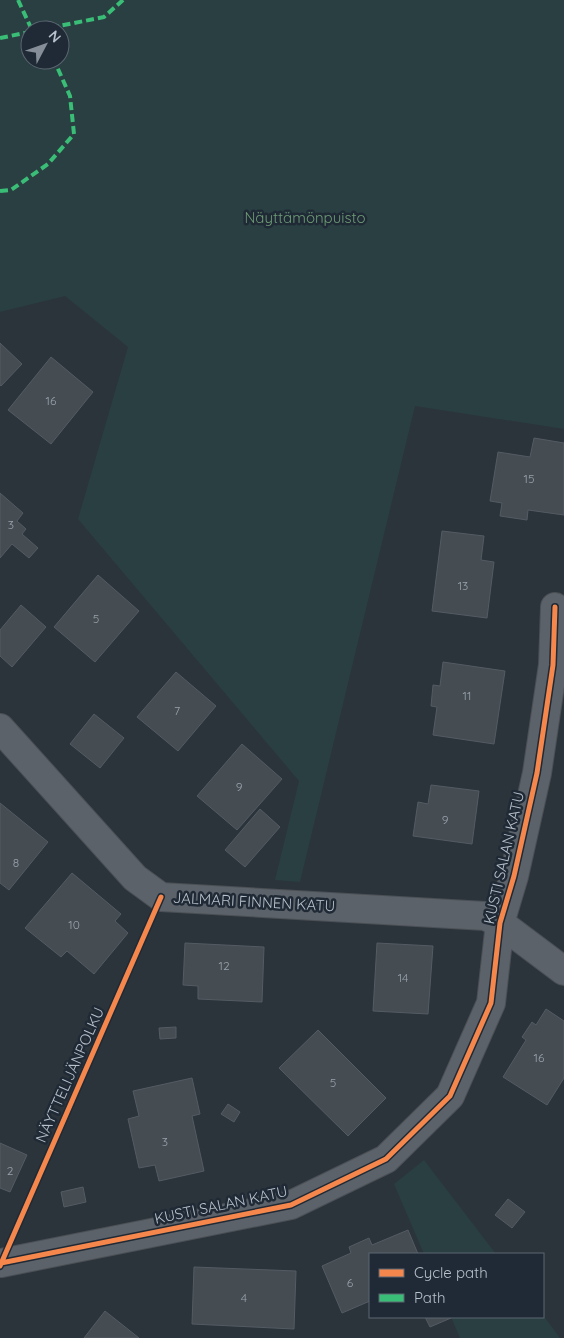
<svg xmlns="http://www.w3.org/2000/svg" width="564" height="1338" viewBox="0 0 564 1338" font-family="Quicksand,sans-serif">
<style>
.green{fill:#293f41;fill-rule:evenodd}
.building{fill:#454c52;stroke:#545b63}
.lines{fill:none;stroke-linecap:round;stroke-linejoin:round}
.minor-casing{stroke:#4a5055;stroke-width:30}
.minor{stroke:#5c6269;stroke-width:28}
.quiet{stroke:#3abd76;stroke-width:4;stroke-dasharray:8 4;stroke-linecap:butt}
.cycleway-casing{stroke:#1f2a36;stroke-width:8}
.cycleway{stroke:#f5874c;stroke-width:5}
.labels{text-anchor:middle;stroke-width:5;stroke-linejoin:round;paint-order:stroke}
.number-label{font-size:12px;fill:#9aa3ad}
.park-label{font-size:15px;fill:#6e9c75;stroke:#1f2a36}
.street-label{font-size:15px;fill:#b7c0cb;stroke:#1f2a36}
</style>
<rect width="100%" height="100%" fill="#2c343b"/>
<path class="green" d="M 0,0 L 564,0 L 564,429 L 415,406 L 300,882 L 275,880 L 299,781 L 78,519 L 128,347 L 65,296 L 0,312 ZM 30,30 L 60,30 L 60,60 L 30,60 Z
M 424,1160 L 496,1254 L 424,1254 L 394,1184 Z
M 543,1315 L 560,1338 L 460,1338 L 451,1317 L 543,1317 Z"/>
<path class="building" d="M 0,343 L 22,364 L 1,386 L 0,385 Z
M 51,357 L 93,392 L 51,444 L 8,410 Z
M 534,438 L 564,443 L 564,515 L 528,510 L 527,520 L 500,516 L 502,503 L 490,501 L 498,452 L 530,457 Z
M 0,493 L 23,513 L 17,521 L 26,529 L 22,534 L 38,548 L 29,558 L 12,544 L 0,558 Z
M 442,531 L 484,536 L 481,560 L 494,562 L 487,618 L 432,611 Z
M 98,575 L 139,611 L 95,662 L 54,627 Z
M 21,605 L 46,627 L 12,667 L 0,656 L 0,630 Z
M 443,662 L 505,671 L 494,744 L 433,735 L 437,707 L 431,706 L 433,685 L 440,686 Z
M 176,672 L 216,706 L 178,751 L 137,717 Z
M 94,714 L 124,738 L 100,768 L 70,744 Z
M 242,744 L 282,779 L 237,830 L 197,796 Z
M 431,785 L 479,791 L 472,844 L 413,836 L 418,802 L 428,804 Z
M 0,803 L 48,842 L 9,890 L 0,883 Z
M 260,809 L 280,827 L 245,867 L 225,850 Z
M 72,873 L 121,914 L 115,921 L 128,933 L 94,974 L 67,951 L 61,957 L 25,928 Z
M 185,943 L 264,947 L 262,1002 L 198,999 L 198,986 L 183,985 Z
M 377,943 L 433,946 L 428,1014 L 373,1011 Z
M 546,1009 L 564,1021 L 564,1078 L 547,1105 L 503,1077 L 526,1040 L 522,1037 L 532,1022 L 536,1025 Z
M 176,1027 L 176,1038 L 160,1039 L 159,1028 Z
M 318,1030 L 386,1098 L 348,1136 L 279,1068 Z
M 192,1078 L 200,1114 L 192,1116 L 204,1171 L 159,1181 L 155,1165 L 139,1168 L 128,1119 L 139,1116 L 133,1091 Z
M 228,1104 L 240,1112 L 234,1122 L 221,1114 Z
M 0,1143 L 27,1155 L 10,1192 L 0,1188 Z
M 83,1187 L 86,1202 L 64,1207 L 61,1192 Z
M 508,1199 L 525,1212 L 512,1228 L 495,1215 Z
M 408,1230 L 418,1254 L 370,1254 L 370,1301 L 342,1313 L 322,1266 L 351,1253 L 349,1247 L 369,1238 L 372,1245 Z
M 194,1267 L 296,1271 L 294,1329 L 192,1324 Z
M 105,1311 L 139,1338 L 84,1338 Z
M 425,1317 L 450,1317 L 451,1318 L 430,1327 Z"/>
<g class="lines">
<defs>
<path id="minor" d="M 0,728 L 135,878 L 161,897 L 485,916 L 500,923 L 564,971
M 1,1263 L 291,1205 L 386,1159 L 450,1096 L 491,1003 L 500,923 L 514,876 L 537,773 L 553,665 L 555,607"/>
</defs>
<use href="#minor" class="minor-casing"/>
<use href="#minor" class="minor"/>
<path class="quiet" d="M 18,0 L 32,30
M 39,30 L 104,17 L 123,0
M 0,38 L 30,32
M 0,191 L 11,190 L 48,164 L 74,134 L 70,96 L 54,60"/>
<defs>
<path id="cycleway" d="M 1,1263 L 291,1205 L 386,1159 L 450,1096 L 491,1003 L 500,923 L 514,876 L 537,773 L 553,665 L 555,607
M 0,1266 L 161,897"/>
</defs>
<use href="#cycleway" class="cycleway-casing"/>
<use href="#cycleway" class="cycleway"/>
</g>
<g class="labels">
<g class="number-label">
<text x="51" y="405">16</text>
<text x="529" y="483">15</text>
<text x="11" y="529">3</text>
<text x="463" y="590">13</text>
<text x="96" y="623">5</text>
<text x="467" y="700">11</text>
<text x="177" y="715">7</text>
<text x="239" y="791">9</text>
<text x="445" y="824">9</text>
<text x="16" y="867">8</text>
<text x="74" y="929">10</text>
<text x="224" y="970">12</text>
<text x="403" y="982">14</text>
<text x="539" y="1062">16</text>
<text x="333" y="1087">5</text>
<text x="165" y="1146">3</text>
<text x="10" y="1175">2</text>
<text x="350" y="1287">6</text>
<text x="244" y="1302">4</text>
</g>
<g class="park-label">
<text x="305" y="223">Näyttämönpuisto</text>
</g>
<g class="street-label">
<text transform="translate(504 858) rotate(-77)" y="5">KUSTI SALAN KATU</text>
<text transform="translate(254 902) rotate(3)" y="5">JALMARI FINNEN KATU</text>
<text transform="translate(70 1075) rotate(-66)" y="5">NÄYTTELIJÄNPOLKU</text>
<text transform="translate(221 1205) rotate(-12)" y="5">KUSTI SALAN KATU</text>
</g>
</g>
<rect x="369" y="1253" width="175" height="65" fill="#1f2a36" stroke="#5c6672"/>
<rect x="379" y="1269" width="25" height="8" fill="#f5874c" stroke="#5c6672"/>
<text x="414" y="1278" font-size="15" fill="#b7c0cb">Cycle path</text>
<rect x="379" y="1294" width="25" height="8" fill="#3abd76" stroke="#5c6672"/>
<text x="414" y="1303" font-size="15" fill="#b7c0cb">Path</text>
<g transform="translate(45 45) rotate(49)"><circle r="24" fill="#1f2a36" stroke="#5c6672"/>
<path d="M0-4L9 19L0 12L-9 19Z" fill="#868f99"/>
<text y="-8" font-size="14" font-weight="bold" text-anchor="middle" fill="#b7c0cb">N</text>
</g>
</svg>
